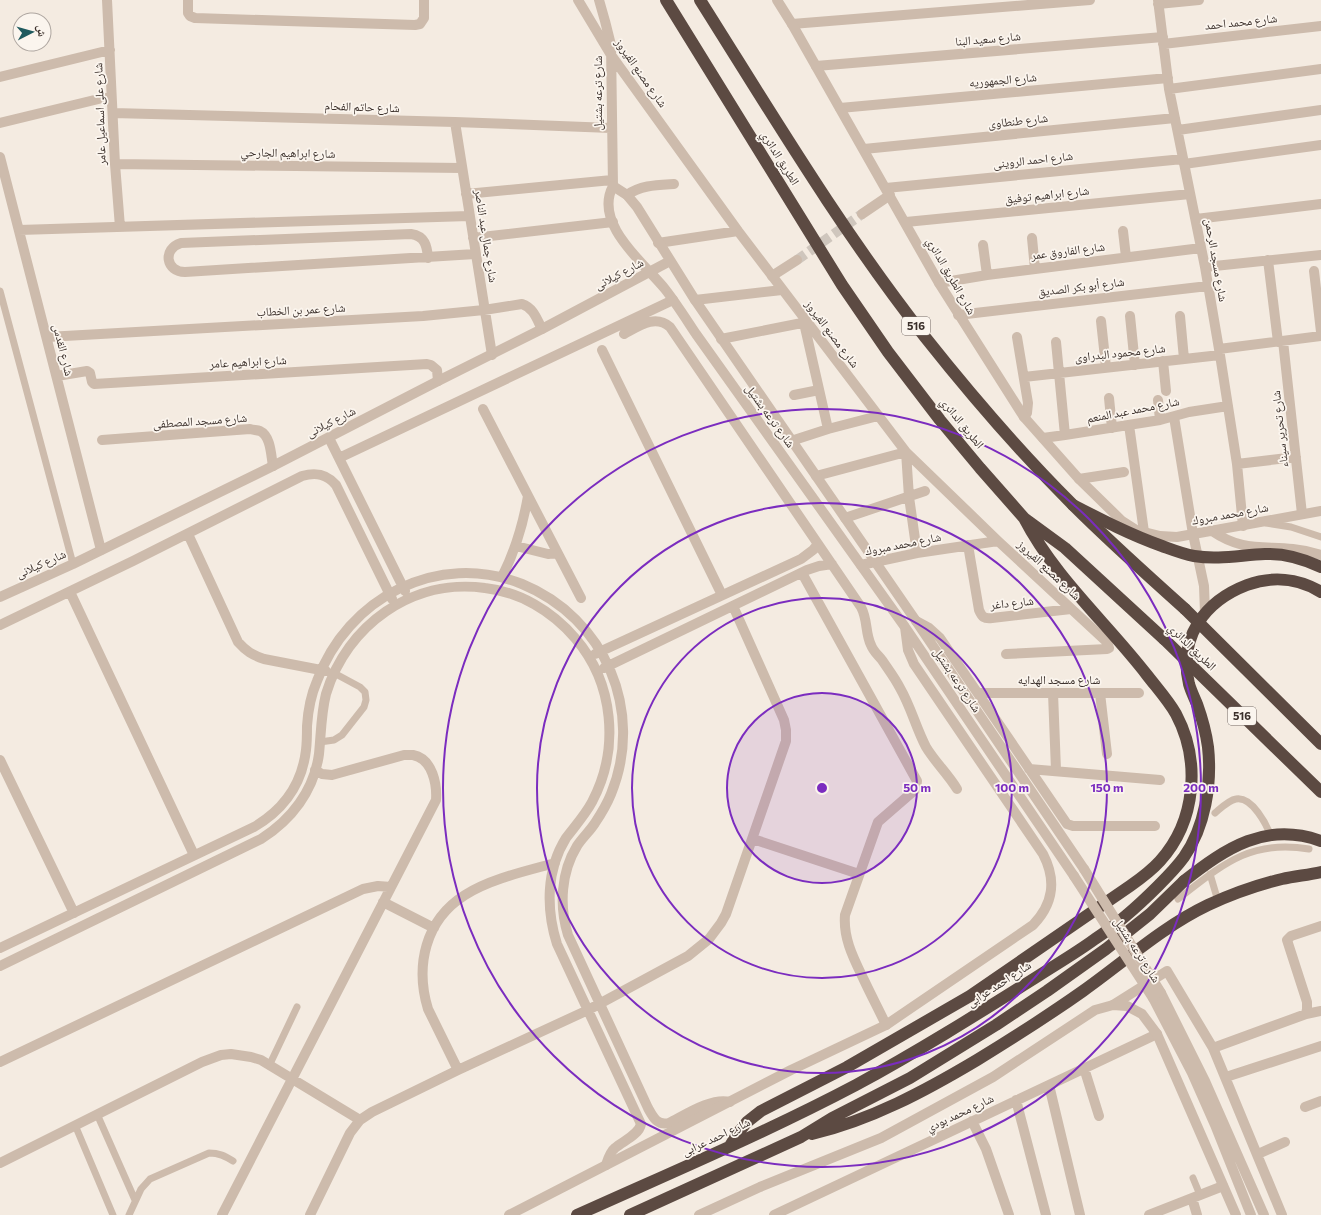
<svg xmlns="http://www.w3.org/2000/svg" width="1321" height="1215" viewBox="0 0 1321 1215" font-family="Commissioner,'Noto Naskh Arabic',sans-serif">
<style>
.lines{fill:none;stroke-linecap:round;stroke-linejoin:round}
.tertiary-tunnel{stroke:#cfc6bd;stroke-width:10;stroke-dasharray:10 5;stroke-linecap:butt}
.service{stroke:#cdbbac;stroke-width:7}
.minor{stroke:#cdbbac;stroke-width:10}
.tertiary{stroke:#cdbbac;stroke-width:10}
.motorway{stroke:#5c4a42;stroke-width:12}
.tertiary-bridge{stroke:#cdbbac;stroke-width:10}
.motorway-bridge{stroke:#5c4a42;stroke-width:12}
.ring{fill:none;stroke:#7b2cbf;stroke-width:2}
.labels{text-anchor:middle;stroke-width:3.5;stroke-linejoin:round;paint-order:stroke}
.shield{fill:#fbf5ee;stroke:#756b66;stroke-width:1}
.shield-label{font-size:11px;font-weight:bold;fill:#3b302b}
.street-label{font-size:12px;fill:#3b302b;stroke:#fbf5ee}
.centre{fill:#7b2cbf;stroke:#fbf5ee;stroke-width:2}
.ring-label{font-size:12px;text-anchor:middle;font-weight:bold;fill:#7b2cbf;stroke:#fbf5ee;stroke-width:3.5;stroke-linejoin:round;paint-order:stroke}
</style>
<rect width="100%" height="100%" fill="#f4ebe1"/>
<g class="lines">
<path class="tertiary-tunnel" d="M 797,260 L 862,214"/>
<path class="service" d="M 0,291 L 73,564
M 1266,523 L 1291,527 L 1321,537
M 320,742 L 334,740 L 342,735 L 364,707 L 366,700 L 365,692 L 360,687 L 334,673
M 1215,813 C 1221,808 1229,800 1236,799 C 1252,796 1267,825 1271,837
M 1210,874 L 1218,901
M 1178,899 C 1222,865 1250,839 1309,849
M 269,1066 L 297,1007
M 97,1114 L 135,1200
M 75,1125 L 113,1215
M 1193,1178 L 1200,1195
M 129,1215 L 141,1189 L 150,1179 L 209,1153 C 219,1153 225,1156 233,1161"/>
<path class="minor" d="M 107,0 L 115,164 L 120,227
M 188,0 L 188,13 L 190,16 L 195,18 L 415,25 L 420,24 L 424,18 L 424,0
M 578,0 L 611,55 L 738,231 L 906,452 L 998,541 L 1107,642 L 1109,648 L 1107,649 L 1006,654
M 599,0 L 605,21 L 611,45 L 613,186
M 1158,0 L 1169,89 L 1205,267 L 1220,355 L 1237,464 L 1243,526
M 1158,4 L 1199,0
M 792,24 L 1090,0
M 1163,44 L 1321,26
M 816,66 L 1163,37
M 0,77 L 110,50
M 1169,89 L 1321,69
M 840,108 L 1168,78
M 113,113 L 455,122 L 611,128
M 455,122 L 492,355
M 0,123 L 111,96
M 1178,130 L 1321,110
M 864,149 L 1175,118
M 0,157 L 101,550
M 115,164 L 462,168
M 1184,164 L 1321,145
M 886,188 L 1183,159
M 466,194 L 612,180
M 627,195 C 641,185 657,185 674,184
M 1196,219 L 1321,204
M 906,222 L 1190,194
M 19,230 L 469,216
M 1123,231 L 1126,257
M 473,238 L 613,222
M 1032,238 L 1035,269
M 658,243 L 738,231
M 983,245 L 987,275
M 428,258 C 427,246 425,236 411,234 L 181,243 C 162,249 166,272 185,272 L 475,254
M 1268,260 L 1278,342
M 1205,267 L 1321,255
M 1314,271 L 1321,332
M 939,283 L 987,275 L 1201,248
M 695,300 L 782,290
M 958,315 L 1208,286
M 1130,316 L 1135,365
M 1180,316 L 1184,359
M 1101,321 L 1106,367
M 804,323 L 828,429
M 624,334 C 639,326 655,314 670,327 L 861,607 C 868,620 865,633 871,645 C 873,651 878,655 882,660 C 888,669 895,678 900,688 C 911,707 916,728 926,747 C 935,762 948,774 957,789
M 47,337 L 423,316 L 484,310 L 522,304 C 534,308 537,320 542,329
M 1017,337 L 1028,403 L 1027,413 L 1024,417
M 721,339 L 807,322
M 1283,341 L 1302,514
M 1056,342 L 1065,435
M 1219,349 L 1321,336
M 602,350 L 722,595
M 1163,361 L 1166,391
M 57,376 L 87,371 L 90,373 L 92,382 L 94,384 L 427,364 L 431,365 L 437,370 L 438,381
M 1024,377 L 1220,355
M 794,395 L 819,390
M 1109,398 L 1112,428
M 1158,400 L 1160,420
M 483,409 L 581,598
M 1174,417 L 1193,534
M 1129,425 L 1144,532
M 329,438 L 405,591
M 1043,438 L 1065,435 L 1160,420 L 1189,412 L 1228,406
M 102,440 L 250,429 C 253,430 257,430 260,431 C 271,436 271,456 273,466
M 791,441 L 828,429 L 878,416
M 339,458 L 673,300
M 1237,464 L 1296,457
M 816,476 L 906,452 L 909,497 L 917,553
M 1079,479 L 1124,472
M 845,518 L 925,491
M 188,534 L 238,642 C 246,651 252,655 264,659 L 326,671
M 968,545 L 979,610 C 982,617 984,619 992,618 L 1071,609
M 516,546 L 548,554 L 557,553
M 861,565 L 917,553 L 998,541
M 802,573 L 917,781 L 916,789 L 878,822 L 845,915 C 843,939 854,959 864,980 C 871,995 879,1010 886,1025
M 502,577 C 515,551 523,525 528,496
M 70,592 L 194,855
M 916,621 L 929,628 L 940,638 L 1067,824 L 1073,826 L 1155,826
M 0,625 L 133,561 L 302,476 C 316,472 327,474 336,485 L 392,599
M 595,654 L 801,559 L 813,550 L 818,544
M 604,668 L 807,570 L 819,566 L 832,564
M 978,693 L 1139,693
M 1053,693 L 1056,770
M 1100,693 L 1107,754
M 0,760 L 74,913
M 1029,769 L 1160,780
M 753,839 L 859,874
M 383,902 L 434,928
M 0,948 L 254,827 C 283,810 302,784 306,750 C 307,742 307,734 307,726 C 308,710 311,695 317,681 C 347,598 438,550 522,584 C 605,618 645,711 611,794 C 607,804 601,814 595,823 C 590,831 582,838 577,846 C 561,872 559,906 568,935 L 648,1108 C 653,1117 657,1126 669,1123 C 685,1115 712,1097 730,1102
M 0,966 L 261,839 C 291,820 314,791 319,754 C 321,734 321,714 326,694 C 347,625 412,578 485,588 C 520,592 552,611 575,638 C 614,683 620,749 592,802 C 585,815 575,826 566,838 C 546,870 546,909 557,944 L 641,1124 C 639,1135 623,1141 615,1148 C 610,1152 608,1159 606,1165
M 1113,1005 L 1167,971 L 1213,1048 L 1282,1215
M 1306,1014 L 1321,1011
M 1213,1048 L 1306,1014 L 1307,1009 L 1307,1002 L 1287,940 L 1291,936 L 1321,926
M 0,1062 L 363,889 L 378,886 L 391,887
M 1084,1068 L 1099,1116
M 458,1070 L 428,1009 C 415,966 425,920 465,895 C 490,879 526,871 555,863
M 1226,1077 L 1321,1046
M 1049,1085 L 1080,1215
M 1016,1100 L 1046,1215
M 1305,1107 L 1321,1101
M 972,1121 L 986,1149 L 1009,1215
M 1258,1154 L 1285,1142
M 0,1163 L 202,1062 L 221,1055 L 231,1054 L 251,1057 L 261,1060 L 360,1120
M 1192,1198 L 1197,1215
M 222,1215 L 436,800 C 437,785 433,759 413,755 C 410,755 407,755 404,755 L 332,775 L 322,774 L 315,770
M 310,1215 L 350,1133 L 360,1120 L 372,1112 L 458,1070 L 588,1010 L 688,956 L 709,939 L 721,923 L 726,914 L 786,741 L 786,730 L 784,720 L 733,606
M 774,1215 L 1157,1034
M 1149,1215 L 1223,1186"/>
<path class="tertiary" d="M 777,0 L 792,24 L 939,283 L 1024,417 L 1079,479 L 1122,521 L 1136,530 L 1160,536 L 1177,537 L 1321,511
M 862,214 L 890,195
M 772,276 L 797,260
M 1212,531 C 1241,551 1261,546 1293,549 C 1303,550 1312,552 1321,555
M 1193,534 L 1204,586 L 1205,613
M 0,597 L 73,564 L 273,466 L 438,381 L 542,329 L 670,261
M 1074,876 L 905,627 L 696,334 C 686,319 676,303 665,289 C 644,263 593,224 613,186 L 627,195 L 637,207 L 695,300 L 916,621 L 1084,869
M 1161,993 L 1205,1081 L 1264,1215
M 1153,998 L 1192,1073 L 1215,1125 L 1251,1215
M 509,1215 L 791,1070 L 886,1025 L 1033,925 C 1053,904 1057,881 1043,854 L 914,664 L 908,650 L 905,627
M 699,1215 L 760,1187 L 881,1138 L 993,1077 L 1095,1010 L 1113,1005 L 1127,1006 L 1142,1014 L 1157,1034 L 1236,1215"/>
<path class="motorway" d="M 666,0 L 842,285 L 888,352 L 940,420 L 980,468 L 1024,518 L 1065,548 L 1164,639
M 700,0 C 772,114 841,230 925,337 C 971,395 1020,452 1073,505 C 1109,541 1147,575 1185,609
M 812,1134 C 871,1120 925,1091 977,1060 C 1013,1038 1049,1015 1083,991 C 1124,962 1162,927 1208,905 C 1232,894 1257,885 1282,879 C 1295,876 1308,875 1321,872
M 730,1146 L 738,1133 L 747,1122 L 761,1111 L 847,1067 L 970,996 L 1130,886 C 1140,879 1151,871 1160,861 C 1196,821 1201,761 1176,714 C 1168,700 1157,688 1147,675 C 1106,622 1055,578 1024,518
M 577,1215 C 670,1173 765,1133 856,1085 C 917,1052 976,1015 1035,978 C 1055,965 1076,953 1095,939 C 1118,924 1139,905 1158,886 C 1167,877 1176,868 1184,857 C 1205,827 1212,784 1208,747 C 1206,732 1202,718 1197,704 C 1194,697 1191,691 1189,684 C 1178,637 1205,601 1247,585 C 1272,576 1298,578 1321,592
M 630,1215 L 801,1137 L 832,1118 L 910,1078 L 996,1025 L 1047,991 L 1106,949 L 1150,914 L 1184,881"/>
<path class="tertiary-bridge" d="M 1084,869 L 1161,993
M 1074,876 L 1153,998"/>
<path class="motorway-bridge" d="M 1073,505 C 1102,520 1131,535 1162,546 C 1173,550 1183,554 1194,556 C 1218,560 1241,555 1265,554 C 1284,553 1304,559 1321,567
M 1185,609 L 1321,744
M 1164,639 L 1321,792
M 1184,881 C 1226,848 1266,821 1321,841"/>
</g>
<circle cx="822" cy="788" r="95" fill="#7b2cbf" fill-opacity=".12"/>
<g class="ring">
<circle cx="822" cy="788" r="95"/>
<circle cx="822" cy="788" r="190"/>
<circle cx="822" cy="788" r="285"/>
<circle cx="822" cy="788" r="379"/>
</g>
<g class="labels">
<g class="shield">
<rect x="902" y="317" width="28" height="18" rx="3"/>
<rect x="1228" y="707" width="28" height="18" rx="3"/>
</g>
<g class="shield-label">
<text x="916" y="330">516</text>
<text x="1242" y="720">516</text>
</g>
<g class="street-label">
<text transform="translate(1241 22) rotate(-6)" y="4">شارع محمد احمد</text>
<text transform="translate(988 39) rotate(-5)" y="4">شارع سعيد البنا</text>
<text transform="translate(641 73) rotate(55)" y="4">شارع مصنع الفيروز</text>
<text transform="translate(1003 80) rotate(-5)" y="4">شارع الجمهوريه</text>
<text transform="translate(598 93) rotate(-90)" y="4">شارع ترعه بشتيل</text>
<text transform="translate(362 107) rotate(2)" y="4">شارع حاتم الفحام</text>
<text transform="translate(100 114) rotate(-92)" y="4">شارع على اسماعيل عامر</text>
<text transform="translate(1018 121) rotate(-6)" y="4">شارع طنطاوى</text>
<text transform="translate(288 153) rotate(1)" y="4">شارع ابراهيم الجارحي</text>
<text transform="translate(780 158) rotate(58)" y="4">الطريق الدائري</text>
<text transform="translate(1033 160) rotate(-6)" y="4">شارع احمد الروينى</text>
<text transform="translate(1047 195) rotate(-6)" y="4">شارع ابراهيم توفيق</text>
<text transform="translate(486 236) rotate(81)" y="4">شارع جمال عبد الناصر</text>
<text transform="translate(1068 251) rotate(-7)" y="4">شارع الفاروق عمر</text>
<text transform="translate(1216 260) rotate(80)" y="4">شارع مسجد الرحمن</text>
<text transform="translate(619 274) rotate(-28)" y="4">شارع كيلانى</text>
<text transform="translate(951 276) rotate(60)" y="4">شارع الطريق الدائري</text>
<text transform="translate(1081 287) rotate(-7)" y="4">شارع أبو بكر الصديق</text>
<text transform="translate(301 310) rotate(-3)" y="4">شارع عمر بن الخطاب</text>
<text transform="translate(832 334) rotate(53)" y="4">شارع مصنع الفيروز</text>
<text transform="translate(63 350) rotate(76)" y="4">شارع القدس</text>
<text transform="translate(1120 353) rotate(-6)" y="4">شارع محمود البدراوى</text>
<text transform="translate(248 362) rotate(-3)" y="4">شارع ابراهيم عامر</text>
<text transform="translate(1133 410) rotate(-11)" y="4">شارع محمد عبد المنعم</text>
<text transform="translate(770 416) rotate(54)" y="4">شارع ترعه بشتيل</text>
<text transform="translate(200 421) rotate(-4)" y="4">شارع مسجد المصطفى</text>
<text transform="translate(331 422) rotate(-27)" y="4">شارع كيلانى</text>
<text transform="translate(962 423) rotate(51)" y="4">الطريق الدائري</text>
<text transform="translate(1280 429) rotate(-96)" y="4">شارع تحرير سيناء</text>
<text transform="translate(1230 514) rotate(-10)" y="4">شارع محمد مبروك</text>
<text transform="translate(903 544) rotate(-11)" y="4">شارع محمد مبروك</text>
<text transform="translate(41 564) rotate(-24)" y="4">شارع كيلانى</text>
<text transform="translate(1049 570) rotate(43)" y="4">شارع مصنع الفيروز</text>
<text transform="translate(1012 603) rotate(-6)" y="4">شارع داغر</text>
<text transform="translate(1192 647) rotate(44)" y="4">الطريق الدائري</text>
<text transform="translate(957 680) rotate(56)" y="4">شارع ترعه بشتيل</text>
<text x="1059" y="684">شارع مسجد الهدايه</text>
<text transform="translate(1137 950) rotate(57)" y="4">شارع ترعه بشتيل</text>
<text transform="translate(999 984) rotate(-33)" y="4">شارع احمد عرابى</text>
<text transform="translate(960 1113) rotate(-25)" y="4">شارع محمد بودي</text>
<text transform="translate(716 1137) rotate(-25)" y="4">شارع احمد عرابى</text>
</g>
</g>
<circle cx="822" cy="788" r="6" class="centre"/>
<g class="ring-label">
<text x="917" y="792">50 m</text>
<text x="1012" y="792">100 m</text>
<text x="1107" y="792">150 m</text>
<text x="1201" y="792">200 m</text>
</g>
<g transform="translate(32 32) rotate(84)"><circle r="19" fill="#fbf5ee" stroke="#aea6a0"/>
<path d="M0-3L7 15L0 10L-7 15Z" fill="#1f5a5e"/>
<text y="-6" font-size="11" font-weight="bold" text-anchor="middle" fill="#3b302b">ش</text>
</g>
</svg>
